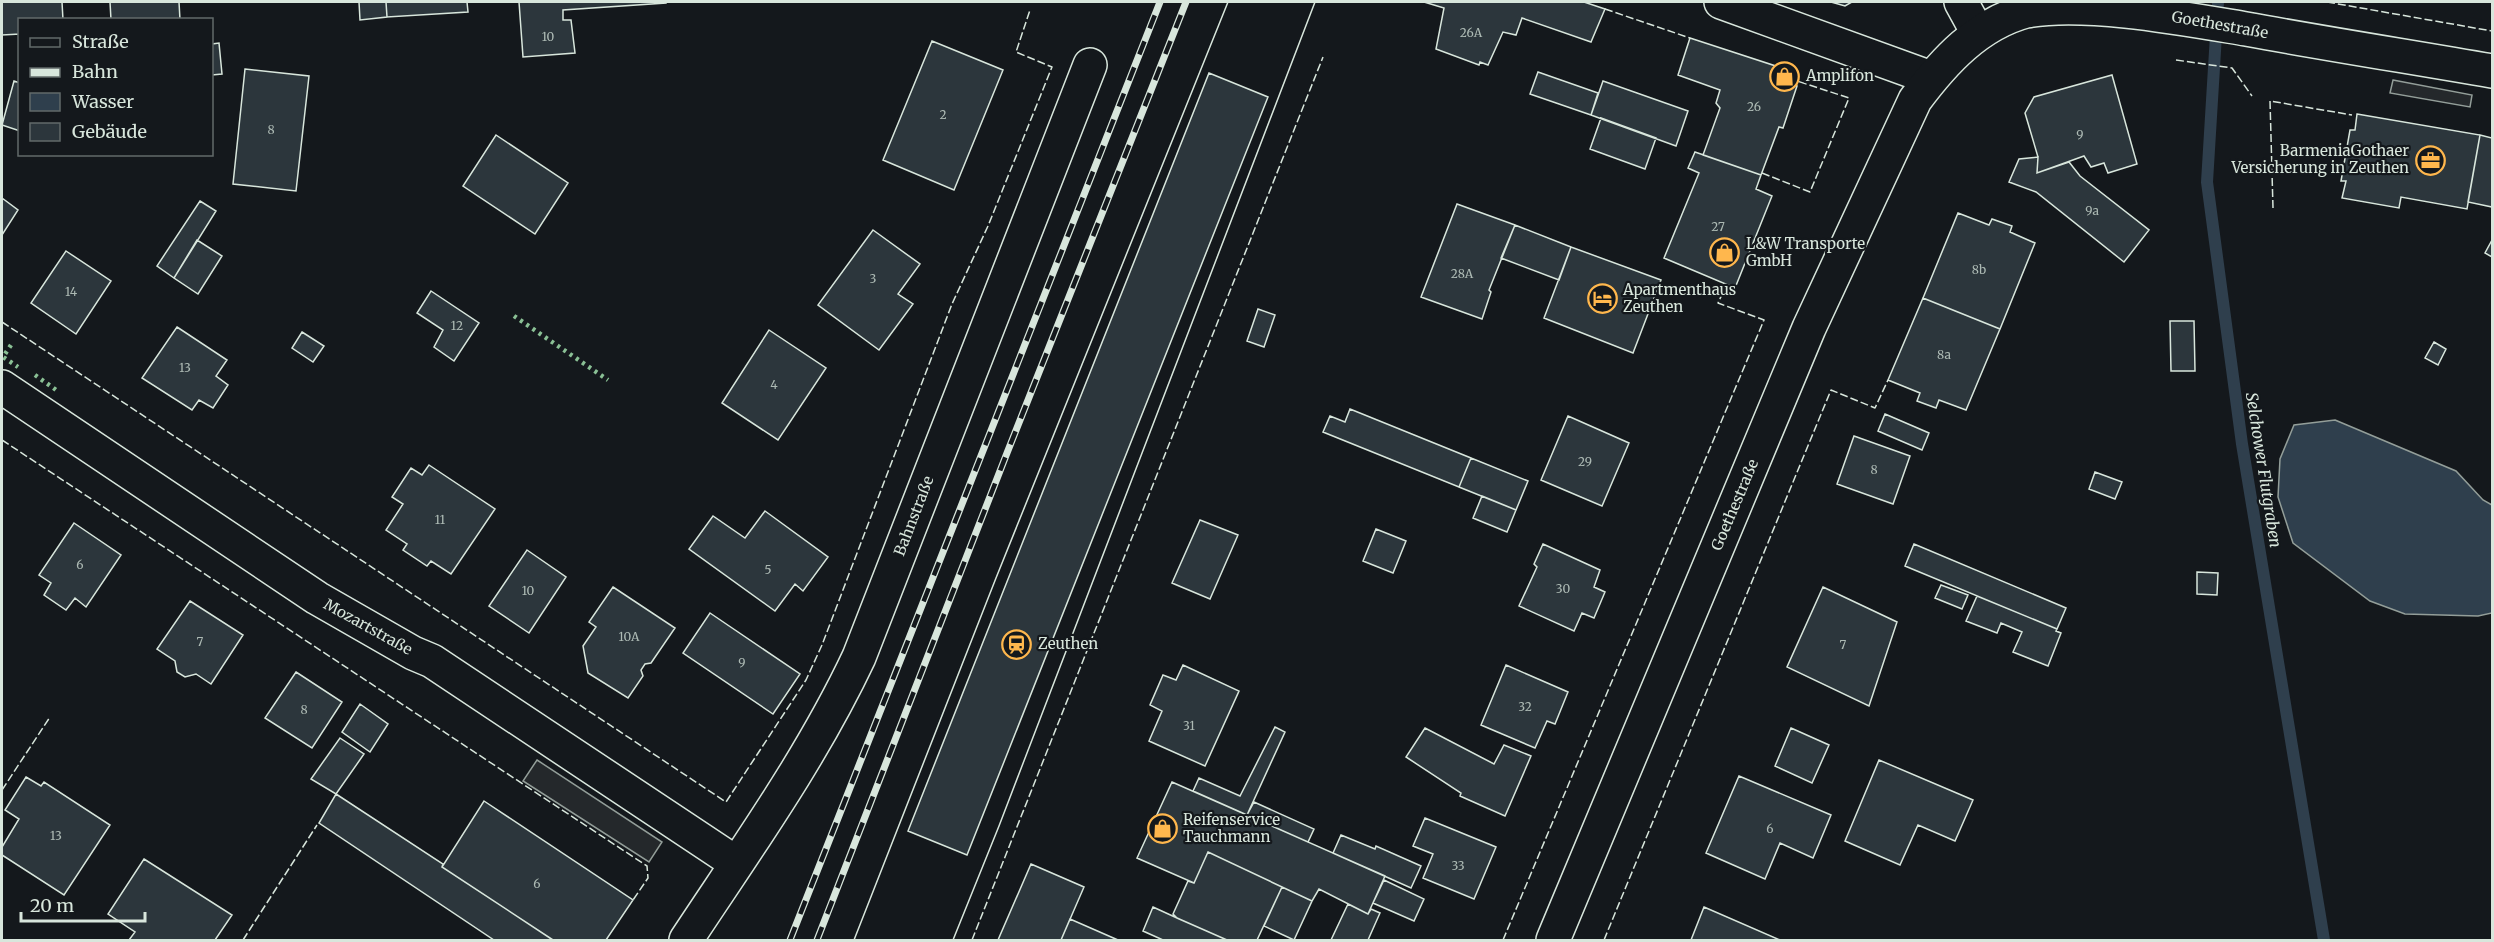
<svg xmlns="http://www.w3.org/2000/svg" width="2494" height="942" viewBox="0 0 2494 942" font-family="Merriweather,serif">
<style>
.parking{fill:#24282b;stroke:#939e99;stroke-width:1.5}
.water{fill:#2f3f4d;stroke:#939e99;stroke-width:1.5}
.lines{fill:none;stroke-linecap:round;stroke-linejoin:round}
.stream{stroke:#2f3f4d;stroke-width:12}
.building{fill:#2c363c;stroke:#d8e6dc;stroke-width:1.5}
.street-casing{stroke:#d8e6dc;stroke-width:36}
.secondary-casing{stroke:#d8e6dc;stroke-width:36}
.street{stroke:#14181c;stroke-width:33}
.secondary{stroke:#14181c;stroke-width:33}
.tram{stroke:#d8e6dc;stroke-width:1.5}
.rail-casing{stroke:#d8e6dc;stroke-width:7}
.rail{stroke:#14181c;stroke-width:4.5;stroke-dasharray:14;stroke-linecap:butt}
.hedge{stroke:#8ac095;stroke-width:4.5;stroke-dasharray:3 4.5;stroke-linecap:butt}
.fence{stroke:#d8e6dc;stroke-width:1.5;stroke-dasharray:8 3;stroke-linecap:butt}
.labels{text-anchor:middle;stroke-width:4.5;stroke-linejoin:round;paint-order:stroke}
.number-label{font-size:12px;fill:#adbab4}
.street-label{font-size:15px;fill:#d8e6dc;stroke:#14181c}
.poi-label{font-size:15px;fill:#d8e6dc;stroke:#14181c;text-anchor:start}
.water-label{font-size:16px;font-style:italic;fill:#d8e6dc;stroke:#14181c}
</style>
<rect width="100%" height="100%" fill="#14181c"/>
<path class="parking" d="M 2393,80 L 2472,95 L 2470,107 L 2390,93 Z
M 537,760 L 662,842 L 649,862 L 523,781 Z"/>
<path class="water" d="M 2335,420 L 2456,471 L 2483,500 L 2492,505 L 2492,613 L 2478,616 L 2405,614 L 2370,601 L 2293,543 L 2278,497 L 2280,459 L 2294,425 Z"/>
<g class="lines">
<path class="stream" d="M 2218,2 L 2207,182 L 2242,444 L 2324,940"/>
</g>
<path class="building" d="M 2,2 L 62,2 L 63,20 L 20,20 L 20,34 L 2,35 Z
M 110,2 L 179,2 L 180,20 L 111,20 Z
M 359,2 L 386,2 L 387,17 L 360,20 Z
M 386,2 L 467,2 L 468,12 L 387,17 Z
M 519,2 L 666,2 L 666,3 L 563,10 L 563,20 L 571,20 L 575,53 L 523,57 Z
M 1424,2 L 1584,2 L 1605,9 L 1591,42 L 1522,18 L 1516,35 L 1503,32 L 1488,65 L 1480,62 L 1479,65 L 1436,49 L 1444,8 Z
M 1831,2 L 1852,2 L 1845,6 Z
M 1690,38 L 1791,71 L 1797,86 L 1783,128 L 1779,127 L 1761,175 L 1703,155 L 1720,108 L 1716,103 L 1720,90 L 1678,75 Z
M 932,41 L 1003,70 L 954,190 L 883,160 Z
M 219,43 L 222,74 L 212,75 L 212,44 Z
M 245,69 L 309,76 L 296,191 L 233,184 Z
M 1538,72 L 1598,93 L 1591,115 L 1530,94 Z
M 1209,73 L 1268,97 L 967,855 L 908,831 Z
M 2112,75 L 2137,164 L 2108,173 L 2104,163 L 2091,167 L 2084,156 L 2037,173 L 2038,157 L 2025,113 L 2034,97 Z
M 14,81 L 20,83 L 20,131 L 2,125 Z
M 1603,81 L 1688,111 L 1676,146 L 1591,115 Z
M 2357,114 L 2480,135 L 2467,209 L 2401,197 L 2399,208 L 2342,198 L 2346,181 L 2341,181 L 2350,130 L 2355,130 Z
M 1601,118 L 1656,138 L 1645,169 L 1590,149 Z
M 496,135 L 568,183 L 535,234 L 463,186 Z
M 2480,135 L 2492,138 L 2492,207 L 2468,202 Z
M 1695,152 L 1761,175 L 1756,189 L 1772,196 L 1735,288 L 1664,258 L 1699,173 L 1688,168 Z
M 2038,157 L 2037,173 L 2069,162 L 2080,176 L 2149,230 L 2124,262 L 2036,192 L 2009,182 L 2019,159 Z
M 2,198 L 18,210 L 2,235 Z
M 200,201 L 216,211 L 174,278 L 157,266 Z
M 1457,204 L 1515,225 L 1489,290 L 1491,292 L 1482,319 L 1421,297 Z
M 1958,213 L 1989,225 L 1992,219 L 2012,226 L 2010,232 L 2035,243 L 2000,329 L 1923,298 Z
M 1515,225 L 1571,247 L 1559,280 L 1501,258 Z
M 873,230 L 920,264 L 898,294 L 913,304 L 879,350 L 818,305 Z
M 197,240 L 222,256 L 198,294 L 174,278 Z
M 2492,240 L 2492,257 L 2485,253 Z
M 1571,247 L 1661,280 L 1633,353 L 1544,318 Z
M 66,251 L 111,281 L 76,334 L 31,303 Z
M 431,291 L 479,323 L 454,361 L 434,347 L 443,330 L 417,313 Z
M 1923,298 L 2000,329 L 1966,410 L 1939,400 L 1936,408 L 1917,401 L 1920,393 L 1888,380 Z
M 1258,309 L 1275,315 L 1264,347 L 1247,341 Z
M 2170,321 L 2194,321 L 2195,371 L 2171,371 Z
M 177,327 L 227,360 L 216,376 L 228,385 L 213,408 L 199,400 L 192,410 L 142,378 Z
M 769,330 L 826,368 L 778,440 L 722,403 Z
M 302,332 L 324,346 L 313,362 L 292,348 Z
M 2434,342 L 2446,349 L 2438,365 L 2425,358 Z
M 1350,409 L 1471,458 L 1459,487 L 1323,432 L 1330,416 L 1345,422 Z
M 1885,414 L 1929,433 L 1922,450 L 1878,431 Z
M 1568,416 L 1629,443 L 1602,506 L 1541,480 Z
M 1854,436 L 1910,456 L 1893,504 L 1837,484 Z
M 1471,458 L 1528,481 L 1516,510 L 1459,487 Z
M 429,465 L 495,509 L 451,574 L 431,561 L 427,566 L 403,550 L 407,544 L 386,530 L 403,504 L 392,497 L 411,468 L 422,475 Z
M 2095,472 L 2122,482 L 2115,499 L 2089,489 Z
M 1482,496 L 1516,510 L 1507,532 L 1473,518 Z
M 765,511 L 828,557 L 803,591 L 795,584 L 775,611 L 689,549 L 713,516 L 745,538 Z
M 1200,520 L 1238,535 L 1210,599 L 1172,583 Z
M 74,523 L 121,555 L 86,607 L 75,598 L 66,610 L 44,595 L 51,583 L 39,575 Z
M 1376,529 L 1406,541 L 1393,573 L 1363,561 Z
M 1543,544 L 1600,570 L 1594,587 L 1605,592 L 1594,618 L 1582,613 L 1574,631 L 1519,606 L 1537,567 L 1534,564 Z
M 1914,544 L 2066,608 L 2057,629 L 1905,566 Z
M 527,550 L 566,577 L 529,633 L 489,606 Z
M 2197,572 L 2218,573 L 2217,595 L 2197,594 Z
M 1941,585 L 1968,595 L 1962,609 L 1935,598 Z
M 613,587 L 675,628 L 651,663 L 645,664 L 641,670 L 643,676 L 628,698 L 588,673 L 583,646 L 596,627 L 589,622 Z
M 1823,587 L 1897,622 L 1869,706 L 1787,667 Z
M 1977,596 L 2057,629 L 2056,631 L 2061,633 L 2048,666 L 2013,652 L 2022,632 L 2001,623 L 1997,633 L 1966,621 Z
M 190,601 L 243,635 L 211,684 L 196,674 L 185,677 L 177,672 L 175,661 L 157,649 Z
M 710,613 L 800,674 L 773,714 L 683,653 Z
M 1183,665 L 1239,691 L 1205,766 L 1149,741 L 1162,711 L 1150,705 L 1163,675 L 1176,680 Z
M 1506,665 L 1568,692 L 1555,724 L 1547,721 L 1535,748 L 1481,725 Z
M 296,672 L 342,702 L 312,748 L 265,718 Z
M 360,704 L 388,724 L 370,752 L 342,732 Z
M 1275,727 L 1285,732 L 1247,815 L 1193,791 L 1199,778 L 1240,796 Z
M 1425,728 L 1494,764 L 1504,745 L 1531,756 L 1505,816 L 1460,796 L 1461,793 L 1406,757 Z
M 1791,728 L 1829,745 L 1812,783 L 1775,766 Z
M 340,738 L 364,754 L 336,794 L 311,779 Z
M 1879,760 L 1973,800 L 1955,841 L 1918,825 L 1900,865 L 1845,841 Z
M 1739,776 L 1831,815 L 1813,858 L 1780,843 L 1765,879 L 1706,853 Z
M 26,777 L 41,786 L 44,782 L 110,825 L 64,895 L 2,855 L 2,847 L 19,819 L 5,810 Z
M 1172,782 L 1385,876 L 1368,914 L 1319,889 L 1312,901 L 1208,852 L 1194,883 L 1137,858 Z
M 336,794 L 443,864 L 442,867 L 553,940 L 494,940 L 319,823 Z
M 484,801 L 633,900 L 606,940 L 553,940 L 442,867 Z
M 1254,802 L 1314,829 L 1308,842 L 1247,815 Z
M 1425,818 L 1496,847 L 1474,899 L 1423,878 L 1433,854 L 1413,846 Z
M 1341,835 L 1375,849 L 1376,846 L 1421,866 L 1411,888 L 1333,853 Z
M 1208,852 L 1282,887 L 1257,940 L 1227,940 L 1177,918 L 1173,914 L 1188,881 L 1194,883 Z
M 144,859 L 232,915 L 215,940 L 129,940 L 135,932 L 108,914 Z
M 1031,864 L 1084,887 L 1061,940 L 998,940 Z
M 1384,880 L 1424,899 L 1414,921 L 1373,903 Z
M 1282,887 L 1312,901 L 1294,940 L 1264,926 Z
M 1348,904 L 1368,914 L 1371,909 L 1380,913 L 1368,940 L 1331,940 Z
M 1153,907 L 1177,918 L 1227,940 L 1163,940 L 1143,931 Z
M 1704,907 L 1780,940 L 1691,940 Z
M 1070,919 L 1118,940 L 1061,940 Z"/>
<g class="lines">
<defs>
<path id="street" d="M 1721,2 L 1931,78
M 1961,2 L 1978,33
M 2,387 L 317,598 L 413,653 L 432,661 L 736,863
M 686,940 C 746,849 812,757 859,657 L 1090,65"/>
<path id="secondary" d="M 1553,940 L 1809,328 L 1915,100 C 1944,61 1978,24 2026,11 C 2085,0 2186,19 2246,29 C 2328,44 2411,57 2492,71"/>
</defs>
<use href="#street" class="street-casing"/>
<use href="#secondary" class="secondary-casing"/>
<use href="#street" class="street"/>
<use href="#secondary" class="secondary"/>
<path class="tram" d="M 854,940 L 996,578 L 1228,2
M 953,940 L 999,826 L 1315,2"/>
<defs>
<path id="rail" d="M 790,940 L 1160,2
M 817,940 L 1007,453 L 1186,2"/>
</defs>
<use href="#rail" class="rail-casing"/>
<use href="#rail" class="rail"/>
<path class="hedge" d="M 514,316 L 608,380
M 11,345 L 3,357 L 18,367
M 35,375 L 59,392"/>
<path class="fence" d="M 2327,2 L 2492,31
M 1605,9 L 1690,38
M 2176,60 L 2232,68 L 2252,96
M 1762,173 L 1810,192 L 1849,98 L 1794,80
M 2273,208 L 2270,101 L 2352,115
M 2,322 L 726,802 L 806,680 L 822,645 L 952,304 L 988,226 L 1052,67 L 1016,52 L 1030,10
M 2,440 L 647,866 L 648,878 L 633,900
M 2,790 L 50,717
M 243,940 L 317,825
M 972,940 L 1323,57
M 1503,940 L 1764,320 L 1718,303 L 1725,288
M 1604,940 L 1831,390 L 1875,408 L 1888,380"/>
</g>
<defs>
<symbol id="shop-ring" viewBox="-11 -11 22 22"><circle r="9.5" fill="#14181c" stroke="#ffb74d" stroke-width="1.5"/><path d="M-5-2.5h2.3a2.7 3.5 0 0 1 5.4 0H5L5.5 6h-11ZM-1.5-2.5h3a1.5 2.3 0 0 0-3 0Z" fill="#ffb74d"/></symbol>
<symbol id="office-ring" viewBox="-11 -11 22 22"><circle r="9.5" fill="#14181c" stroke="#ffb74d" stroke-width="1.5"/><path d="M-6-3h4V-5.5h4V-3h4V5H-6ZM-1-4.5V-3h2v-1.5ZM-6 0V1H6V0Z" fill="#ffb74d"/></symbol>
<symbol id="hotel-ring" viewBox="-11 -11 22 22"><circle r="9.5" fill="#14181c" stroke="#ffb74d" stroke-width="1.5"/><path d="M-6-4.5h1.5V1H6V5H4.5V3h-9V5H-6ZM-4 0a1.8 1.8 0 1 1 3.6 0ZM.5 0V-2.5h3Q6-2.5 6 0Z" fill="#ffb74d"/></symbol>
<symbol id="station-ring" viewBox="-11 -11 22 22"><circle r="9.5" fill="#14181c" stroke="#ffb74d" stroke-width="1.5"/><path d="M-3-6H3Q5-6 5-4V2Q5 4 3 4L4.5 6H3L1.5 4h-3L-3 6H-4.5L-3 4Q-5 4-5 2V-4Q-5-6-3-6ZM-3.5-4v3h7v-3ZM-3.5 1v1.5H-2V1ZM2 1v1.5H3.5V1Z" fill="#ffb74d"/></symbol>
</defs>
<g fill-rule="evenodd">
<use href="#shop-ring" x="1768" y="60" width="33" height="33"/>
<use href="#office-ring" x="2414" y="144" width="33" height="33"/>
<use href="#shop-ring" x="1708" y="236" width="33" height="33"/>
<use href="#hotel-ring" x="1586" y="282" width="33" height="33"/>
<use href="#station-ring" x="1000" y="628" width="33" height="33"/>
<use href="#shop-ring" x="1146" y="812" width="33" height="33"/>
</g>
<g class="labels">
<g class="number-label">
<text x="1471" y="37">26A</text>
<text x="548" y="41">10</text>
<text x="1754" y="111">26</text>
<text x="943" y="119">2</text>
<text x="271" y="134">8</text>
<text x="2080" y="139">9</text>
<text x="2092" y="215">9a</text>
<text x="1718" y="231">27</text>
<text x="1979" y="274">8b</text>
<text x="1462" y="278">28A</text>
<text x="873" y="283">3</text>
<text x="71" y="296">14</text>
<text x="457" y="330">12</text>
<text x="1944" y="359">8a</text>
<text x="185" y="372">13</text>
<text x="774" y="389">4</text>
<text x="1585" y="466">29</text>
<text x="1874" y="474">8</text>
<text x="440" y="524">11</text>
<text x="80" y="569">6</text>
<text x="768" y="574">5</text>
<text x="1563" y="593">30</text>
<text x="528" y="595">10</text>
<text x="629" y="641">10A</text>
<text x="200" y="646">7</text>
<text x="1843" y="649">7</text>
<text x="742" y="667">9</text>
<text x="1525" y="711">32</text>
<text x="304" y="714">8</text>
<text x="1189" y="730">31</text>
<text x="1770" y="833">6</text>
<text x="56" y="840">13</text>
<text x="1458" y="870">33</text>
<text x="537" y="888">6</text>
</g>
<g class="street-label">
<text transform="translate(2220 25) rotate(10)" y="5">Goethestraße</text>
<text transform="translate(1735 505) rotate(-67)" y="5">Goethestraße</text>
<text transform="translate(914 516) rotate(-69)" y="5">Bahnstraße</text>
<text transform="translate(368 627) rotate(29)" y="5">Mozartstraße</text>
</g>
<g class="poi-label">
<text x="1806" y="81">Amplifon</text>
<text x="2409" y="156" text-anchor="end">BarmeniaGothaer<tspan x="2409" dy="17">Versicherung in Zeuthen</tspan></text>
<text x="1746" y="249">L&amp;W Transporte<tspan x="1746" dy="17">GmbH</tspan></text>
<text x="1623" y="295">Apartmenthaus<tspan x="1623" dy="17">Zeuthen</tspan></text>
<text x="1038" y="649">Zeuthen</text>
<text x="1183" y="825">Reifenservice<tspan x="1183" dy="17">Tauchmann</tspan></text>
</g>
<g class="water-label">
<text transform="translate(2264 470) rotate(81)" y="6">Selchower Flutgraben</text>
</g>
</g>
<rect width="2494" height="942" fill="none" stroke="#d8e6dc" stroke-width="6"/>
<rect x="18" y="18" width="195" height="138" fill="#14181c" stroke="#626a69" stroke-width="1.5"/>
<rect x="30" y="38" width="30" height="9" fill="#14181c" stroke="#626a69" stroke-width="1.5"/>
<text x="72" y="48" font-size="18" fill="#d8e6dc">Straße</text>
<rect x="30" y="68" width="30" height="9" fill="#d8e6dc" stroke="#626a69" stroke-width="1.5"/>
<text x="72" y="78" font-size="18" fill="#d8e6dc">Bahn</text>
<rect x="30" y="93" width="30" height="18" fill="#2f3f4d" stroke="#626a69" stroke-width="1.5"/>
<text x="72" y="108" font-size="18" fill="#d8e6dc">Wasser</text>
<rect x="30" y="123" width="30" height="18" fill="#2c363c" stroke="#626a69" stroke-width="1.5"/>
<text x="72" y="138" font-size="18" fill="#d8e6dc">Gebäude</text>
<path d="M21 912v9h124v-9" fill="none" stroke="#d8e6dc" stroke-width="3"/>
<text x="30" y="912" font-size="18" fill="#d8e6dc" stroke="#14181c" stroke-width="4.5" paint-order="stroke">20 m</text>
</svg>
